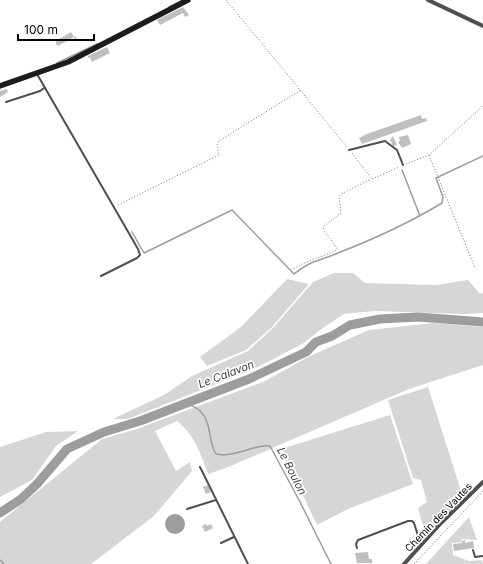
<svg xmlns="http://www.w3.org/2000/svg" width="483" height="564" viewBox="0 0 483 564" font-family="Inter,sans-serif">
<style>
.green{fill:#d6d6d6}
.water{fill:#9d9d9d}
.lines{fill:none;stroke-linecap:round;stroke-linejoin:round}
.stream{stroke:#9d9d9d;stroke-width:1.5}
.river{stroke:#9d9d9d;stroke-width:9}
.building{fill:#bfbfbf}
.path{stroke:#717171;stroke-width:1;stroke-dasharray:1 2;stroke-linecap:butt}
.lane{stroke:#4f4f4f;stroke-width:2}
.street{stroke:#4f4f4f;stroke-width:4}
.secondary{stroke:#1c1c1c;stroke-width:5.5}
.labels{text-anchor:middle;stroke-width:3.5;stroke-linejoin:round;paint-order:stroke}
.street-label{font-size:10px;fill:#000;stroke:#fff}
.water-label{font-size:11px;font-style:italic;fill:#3e3e3e;stroke:#fff}
</style>
<rect width="100%" height="100%" fill="#fff"/>
<path class="green" d="M 334,273 L 353,273 L 365,283 L 436,285 L 468,280 L 480,294 L 483,293 L 483,313 L 463,314 L 374,311 L 344,314 L 320,330 L 304,343 L 254,369 L 128,419 L 113,419 L 164,395 L 192,376 L 248,351 L 273,328 L 313,282 Z
M 287,279 L 309,284 L 272,327 L 246,350 L 207,366 L 200,357 L 241,327 Z
M 434,323 L 483,327 L 483,365 L 409,389 L 226,468 L 208,474 C 201,454 194,434 177,421 L 155,431 L 176,471 L 190,462 L 192,471 L 154,516 L 91,564 L 0,564 L 0,522 L 102,439 L 134,430 L 263,382 L 310,356 L 369,330 Z
M 428,387 L 463,497 L 426,537 L 418,508 L 427,502 L 421,480 L 413,478 L 388,400 Z
M 390,415 L 413,484 L 348,509 L 317,525 L 281,449 Z
M 78,431 L 56,446 L 32,480 L 0,497 L 0,447 L 46,432 Z
M 469,517 L 477,540 L 461,539 L 462,542 L 452,543 L 453,555 L 469,561 L 482,560 L 483,564 L 426,564 Z"/>
<path class="water" d="M165 524a10 10 0 1 1 20 0a10 10 0 1 1-20 0Z"/>
<g class="lines">
<path class="stream" d="M 169,7 L 182,0
M 57,63 L 97,44
M 402,170 L 420,216
M 132,232 L 144,253 L 232,210 L 294,274 C 311,260 320,261 338,253 C 374,239 409,223 442,203 L 443,197 L 436,178 L 483,156
M 187,403 C 191,406 198,408 201,412 C 212,423 208,442 216,454 C 236,458 257,443 270,446 L 300,502 L 331,564
M 0,560 L 4,564"/>
<path class="river" d="M 0,513 L 21,499 L 37,484 L 67,449 L 104,432 L 140,421 L 249,379 L 306,352 L 316,342 L 332,336 L 350,325 L 380,319 L 418,317 L 483,322"/>
</g>
<path class="building" d="M 183,7 L 189,15 L 185,17 L 183,13 L 160,25 L 157,20 Z
M 71,32 L 74,37 L 75,36 L 77,39 L 75,40 L 74,37 L 58,46 L 56,44 L 56,41 Z
M 107,47 L 110,53 L 92,62 L 90,57 L 88,58 L 88,56 Z
M 7,89 L 8,92 L 0,97 L 0,91 Z
M 421,115 L 422,119 L 426,118 L 427,121 L 362,144 L 359,138 L 367,134 Z
M 408,135 L 411,144 L 402,148 L 398,142 L 400,141 L 399,137 Z
M 393,136 L 397,145 L 393,146 L 390,140 Z
M 208,485 L 211,492 L 206,494 L 203,487 Z
M 206,524 L 207,526 L 211,524 L 213,528 L 205,532 L 202,526 Z
M 465,540 L 465,543 L 473,541 L 474,548 L 454,551 L 453,544 L 462,543 L 462,541 Z
M 368,552 L 369,559 L 372,559 L 372,563 L 357,563 L 355,553 Z"/>
<g class="lines">
<path class="path" d="M 226,0 L 347,147
M 352,153 L 372,179 L 399,167
M 429,155 L 475,268
M 406,164 L 429,155 L 483,106
M 118,205 L 219,155 L 217,144 L 219,141 L 301,90
M 294,269 L 302,264 L 335,251 L 337,248 L 323,229 L 324,226 L 341,213 L 339,197 L 341,194 L 371,179
M 414,564 L 483,491"/>
<path class="lane" d="M 37,74 L 138,249 L 140,255 L 137,258 L 101,276
M 6,102 L 40,91 L 44,88
M 349,150 L 385,141 L 397,150 L 403,165
M 200,467 L 248,564
M 187,509 L 216,500
M 221,543 L 234,537
M 357,548 L 356,544 L 358,540 L 408,521 L 412,521 L 414,523 L 421,545
M 473,550 L 475,557 L 483,556"/>
<path class="street" d="M 428,0 L 483,26
M 404,564 L 440,524 L 483,482"/>
<path class="secondary" d="M 0,86 L 68,62 L 188,0"/>
</g>
<g class="labels">
<g class="street-label">
<text transform="translate(438 517) rotate(-46)" y="4">Chemin des Vautes</text>
</g>
<g class="water-label">
<text transform="translate(226 374) rotate(-21)" y="4">Le Calavon</text>
<text transform="translate(292 471) rotate(63)" y="4">Le Boulon</text>
</g>
</g>
<path d="M18 34v6h76v-6" fill="none" stroke="#000000" stroke-width="2"/>
<text x="24" y="34" font-size="12" fill="#000000" stroke="#ffffff" stroke-width="3" paint-order="stroke">100 m</text>
</svg>
